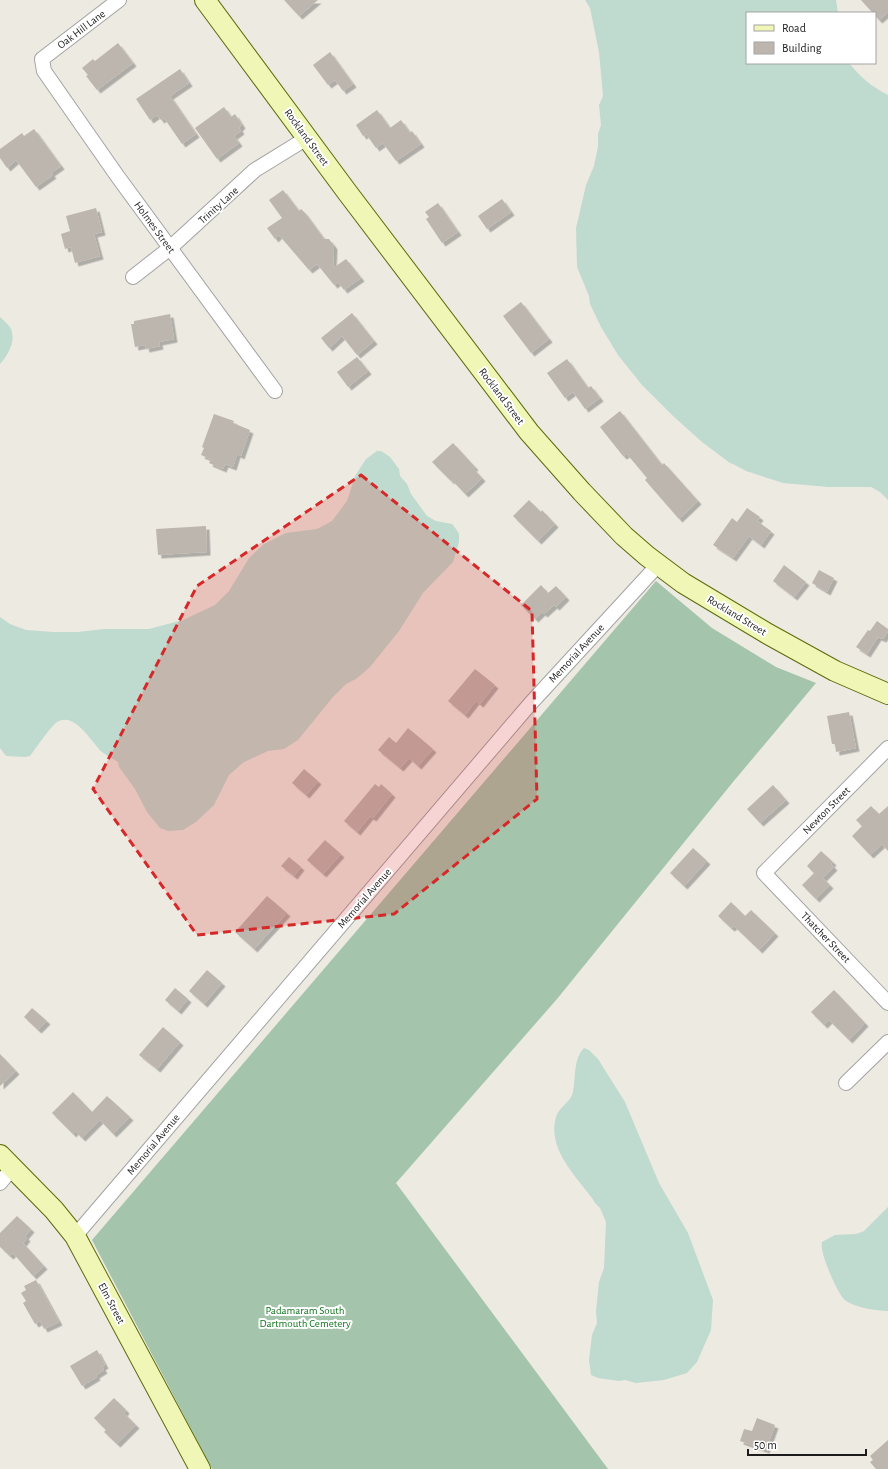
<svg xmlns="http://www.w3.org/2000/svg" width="888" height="1469" viewBox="0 0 888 1469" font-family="'Alegreya Sans',sans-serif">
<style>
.wetland{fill:#bfdacf}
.cemetery{fill:#a4c5ab}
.building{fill:#bdb6ae;filter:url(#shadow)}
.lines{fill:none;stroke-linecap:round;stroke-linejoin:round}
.street-casing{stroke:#a3a3a3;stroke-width:16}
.secondary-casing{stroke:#5b6c0a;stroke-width:22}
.street{stroke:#fff;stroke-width:14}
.secondary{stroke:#eff6b6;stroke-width:20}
.marked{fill:#d62828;fill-opacity:0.2;stroke:#d62828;stroke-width:3;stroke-dasharray:8 5;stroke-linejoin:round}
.labels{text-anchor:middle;stroke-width:4;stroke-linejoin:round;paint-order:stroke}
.street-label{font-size:11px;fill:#1c1c1c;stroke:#fff}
.park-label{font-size:11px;fill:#10731e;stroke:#fff}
</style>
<defs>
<filter id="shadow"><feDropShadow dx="3.5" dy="3.5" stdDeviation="0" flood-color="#0004"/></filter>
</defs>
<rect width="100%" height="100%" fill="#edeae2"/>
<path class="wetland" d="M 585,0 L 836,0 L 838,13 L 747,13 L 747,63 L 849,63 C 861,78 871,86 888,95 L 888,500 L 880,492 L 871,487 L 828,487 L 783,483 L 746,471 L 733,464 L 730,463 L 702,442 L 673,416 L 642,385 L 618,355 L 601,327 L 590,304 L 589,296 L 577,267 L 576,228 L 586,185 L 594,166 L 598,147 L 598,134 L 601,125 L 599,105 L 603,96 L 599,52 L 590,8 Z
M 0,317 C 3,320 9,325 11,329 C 16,342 8,355 0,364 Z
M 377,451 L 381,451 L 390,457 L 399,469 L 400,476 L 407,484 L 411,494 L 427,516 L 436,521 L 452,524 L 456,529 L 459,534 L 459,542 L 453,562 L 423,593 L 399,631 L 370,667 L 356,679 L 346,684 L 333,697 L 298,740 L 284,749 L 268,751 L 244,762 L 229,775 L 214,805 L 196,822 L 183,830 L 168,831 L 160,828 L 147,812 L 135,789 L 119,767 L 118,762 C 113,759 107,756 102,752 C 92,743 75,711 57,722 C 51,726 36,748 30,756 L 25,757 L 6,756 L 0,748 L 0,617 L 10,624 L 26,630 L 54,632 L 78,632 L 104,629 L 149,629 L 183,620 L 215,605 L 229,591 L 249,558 L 264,544 L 286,533 L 317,529 L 332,521 L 347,501 L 355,476 L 366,459 Z
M 584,1048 L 589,1050 L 598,1059 L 625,1102 L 659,1183 L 688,1233 L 713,1300 L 711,1330 L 697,1362 L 687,1373 L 664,1380 L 636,1383 L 625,1380 L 619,1381 L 598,1378 L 591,1375 L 589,1360 L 592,1335 L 597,1323 L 596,1311 L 599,1282 L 604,1268 L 606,1222 L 600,1208 L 595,1203 L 592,1198 C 575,1175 547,1148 556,1117 C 559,1107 571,1102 573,1092 C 576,1078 573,1059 584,1048 Z
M 888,1207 L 888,1311 C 877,1311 851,1307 844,1299 C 837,1292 819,1252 822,1242 L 835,1235 L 856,1234 L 864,1231 Z"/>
<path class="cemetery" d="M 656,581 L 712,628 L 776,667 L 816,683 L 733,782 L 557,999 L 396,1183 L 608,1469 L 212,1469 L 92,1240 Z"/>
<path class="building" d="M 284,0 L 318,0 L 299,16 Z
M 861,0 L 888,0 L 888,12 L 879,20 L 875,16 L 875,13 L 873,13 Z
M 118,43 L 133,63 L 97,90 L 86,76 L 88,75 L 82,68 L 93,59 L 95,61 Z
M 330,52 L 353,84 L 343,91 L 335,80 L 328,85 L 313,65 Z
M 180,69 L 189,83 L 170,96 L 196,134 L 182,144 L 164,118 L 161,120 L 157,115 L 150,120 L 136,99 Z
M 224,107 L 231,117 L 235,114 L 242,125 L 239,128 L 241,131 L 234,136 L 239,143 L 217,159 L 195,128 Z
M 377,110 L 390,128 L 401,120 L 410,133 L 412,131 L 421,144 L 396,161 L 383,143 L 376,148 L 366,134 L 363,136 L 356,125 Z
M 34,129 L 61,166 L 51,173 L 53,175 L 36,187 L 16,160 L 7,168 L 0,158 L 0,149 L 22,133 L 24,136 Z
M 283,190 L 299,211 L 301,209 L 305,213 L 324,239 L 329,239 L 334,246 L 333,268 L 346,259 L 361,278 L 344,290 L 338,282 L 334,285 L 317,264 L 309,270 L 279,235 L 275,239 L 267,228 L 282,218 L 269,200 Z
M 502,199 L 511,212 L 487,229 L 478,216 Z
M 438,203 L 458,232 L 442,243 L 426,219 L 429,217 L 425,212 Z
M 96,208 L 102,232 L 94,234 L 100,256 L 75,263 L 71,247 L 65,249 L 61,234 L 70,231 L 66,216 Z
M 521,302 L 549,339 L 531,353 L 503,316 Z
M 352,313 L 374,341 L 357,355 L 342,336 L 329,348 L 321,338 Z
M 170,314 L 174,339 L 159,342 L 160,346 L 146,349 L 145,345 L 135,347 L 131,324 L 134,324 L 134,321 Z
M 357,357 L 368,371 L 348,387 L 337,372 Z
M 567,359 L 588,388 L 591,386 L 600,398 L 585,409 L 573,392 L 565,398 L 547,373 Z
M 620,411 L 662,465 L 664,463 L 698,501 L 679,519 L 645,480 L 647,478 L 627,454 L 623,456 L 600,427 Z
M 214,414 L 234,421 L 233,423 L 250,430 L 241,456 L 237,454 L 233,467 L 225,464 L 223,469 L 209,463 L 211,459 L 201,455 L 204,448 L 202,447 Z
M 453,443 L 475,467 L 473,468 L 482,478 L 465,494 L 452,480 L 451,481 L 432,462 Z
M 529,500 L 541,512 L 542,510 L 555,524 L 538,541 L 513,516 Z
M 747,508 L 760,517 L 757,521 L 771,531 L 761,545 L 749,536 L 733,558 L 713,545 L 732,518 L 737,522 Z
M 206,526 L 207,552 L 158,555 L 156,529 Z
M 784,565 L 806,582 L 794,597 L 773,581 Z
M 819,570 L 834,578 L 827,592 L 812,583 Z
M 541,585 L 548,593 L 556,586 L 566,597 L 556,607 L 554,605 L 544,614 L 542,612 L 535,619 L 521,605 Z
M 877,621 L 888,629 L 888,631 L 883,639 L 878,637 L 867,654 L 856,647 L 868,630 L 870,631 Z
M 475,669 L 495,685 L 480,704 L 476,701 L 465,715 L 448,701 Z
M 849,712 L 856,748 L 836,752 L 835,744 L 832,744 L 827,716 Z
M 408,728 L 433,749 L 418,766 L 409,758 L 400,768 L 378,750 L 389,737 L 396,743 Z
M 304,769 L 318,781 L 306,795 L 292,783 Z
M 375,784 L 379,787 L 381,784 L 392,794 L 373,818 L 370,816 L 357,832 L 344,821 Z
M 773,785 L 786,800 L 760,823 L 747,809 Z
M 871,806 L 879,814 L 888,806 L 888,851 L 882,844 L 870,855 L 852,836 L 862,826 L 856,820 Z
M 325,840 L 341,854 L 323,874 L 307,860 Z
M 693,848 L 707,861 L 684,886 L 670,873 Z
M 821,851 L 833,862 L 831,864 L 834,867 L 823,878 L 830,885 L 816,899 L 802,885 L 814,873 L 807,866 Z
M 289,857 L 301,867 L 294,876 L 281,866 Z
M 267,896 L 287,913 L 254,949 L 235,932 Z
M 731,902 L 745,916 L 751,910 L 775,933 L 759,950 L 734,926 L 731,928 L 718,916 Z
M 207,970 L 222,983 L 204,1004 L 189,991 Z
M 175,988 L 188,999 L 178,1011 L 165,1000 Z
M 834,990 L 865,1023 L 849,1040 L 829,1020 L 824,1025 L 811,1012 Z
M 32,1008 L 47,1021 L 38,1030 L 24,1017 Z
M 163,1027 L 180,1042 L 157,1069 L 139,1055 Z
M 0,1054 L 16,1071 L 0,1086 Z
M 73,1092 L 92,1112 L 107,1096 L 130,1117 L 113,1134 L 100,1120 L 82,1138 L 75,1131 L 73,1134 L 52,1113 Z
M 17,1216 L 31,1229 L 25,1236 L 27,1238 L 23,1243 L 44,1266 L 33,1276 L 13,1253 L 10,1256 L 0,1247 L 0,1233 Z
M 36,1280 L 59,1322 L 44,1329 L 40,1321 L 35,1324 L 23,1303 L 26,1301 L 21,1293 L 26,1290 L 24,1286 Z
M 97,1350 L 105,1365 L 102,1367 L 104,1370 L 96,1375 L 97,1377 L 82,1386 L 70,1366 Z
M 114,1398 L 126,1410 L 124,1413 L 136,1425 L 117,1444 L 104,1432 L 106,1430 L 94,1418 Z
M 757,1418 L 775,1425 L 766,1450 L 740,1441 L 744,1429 L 752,1431 Z
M 888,1440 L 888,1469 L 876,1469 L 870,1462 L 873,1460 L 870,1456 Z"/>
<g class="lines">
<defs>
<path id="street" d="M 119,0 L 42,59 L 44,71 L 118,177 L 275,391
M 133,277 L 170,248 L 255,170 L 307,138
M 888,748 L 764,873 L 888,1003
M 846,1083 L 888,1042
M 0,1183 L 13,1167
M 75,1236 L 530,704 L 658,565"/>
<path id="secondary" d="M 205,0 L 347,192 L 529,432 L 582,492 L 624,536 L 647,556 L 683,583 L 768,634 L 835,671 L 888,694
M 0,1155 L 54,1210 L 75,1236 L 200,1469"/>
</defs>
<use href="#street" class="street-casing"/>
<use href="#secondary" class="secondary-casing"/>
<use href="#street" class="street"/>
<use href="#secondary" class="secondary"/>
</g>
<path class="marked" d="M 361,475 L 532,611 L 537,799 L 394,914 L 197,935 L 93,789 L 197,586 Z"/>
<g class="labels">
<g class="street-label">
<text transform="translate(81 29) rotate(-37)" y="4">Oak Hill Lane</text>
<text transform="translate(307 137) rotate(54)" y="4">Rockland Street</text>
<text transform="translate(218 205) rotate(-42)" y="4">Trinity Lane</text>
<text transform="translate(155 227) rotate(54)" y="4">Holmes Street</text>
<text transform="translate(502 396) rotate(53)" y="4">Rockland Street</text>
<text transform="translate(737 615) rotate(31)" y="4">Rockland Street</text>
<text transform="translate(576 653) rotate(-47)" y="4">Memorial Avenue</text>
<text transform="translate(826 810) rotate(-45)" y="4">Newton Street</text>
<text transform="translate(364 898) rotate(-49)" y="4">Memorial Avenue</text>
<text transform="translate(826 937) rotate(46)" y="4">Thatcher Street</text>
<text transform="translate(153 1144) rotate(-50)" y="4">Memorial Avenue</text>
<text transform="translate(112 1303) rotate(62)" y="4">Elm Street</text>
</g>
<g class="park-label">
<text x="305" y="1314">Padamaram South<tspan x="305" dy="13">Dartmouth Cemetery</tspan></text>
</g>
</g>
<rect x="746" y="12" width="130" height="52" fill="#ffffff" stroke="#a4a4a4"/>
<rect x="754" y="25" width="20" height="6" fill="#eff6b6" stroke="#a4a4a4"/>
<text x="782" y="32" font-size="12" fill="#1c1c1c">Road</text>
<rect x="754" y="42" width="20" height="12" fill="#bdb6ae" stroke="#a4a4a4"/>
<text x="782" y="52" font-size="12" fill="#1c1c1c">Building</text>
<path d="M748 1449v6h118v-6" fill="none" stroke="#1c1c1c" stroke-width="2"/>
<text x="754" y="1449" font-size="12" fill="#1c1c1c" stroke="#ffffff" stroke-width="3" paint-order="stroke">50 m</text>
</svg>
